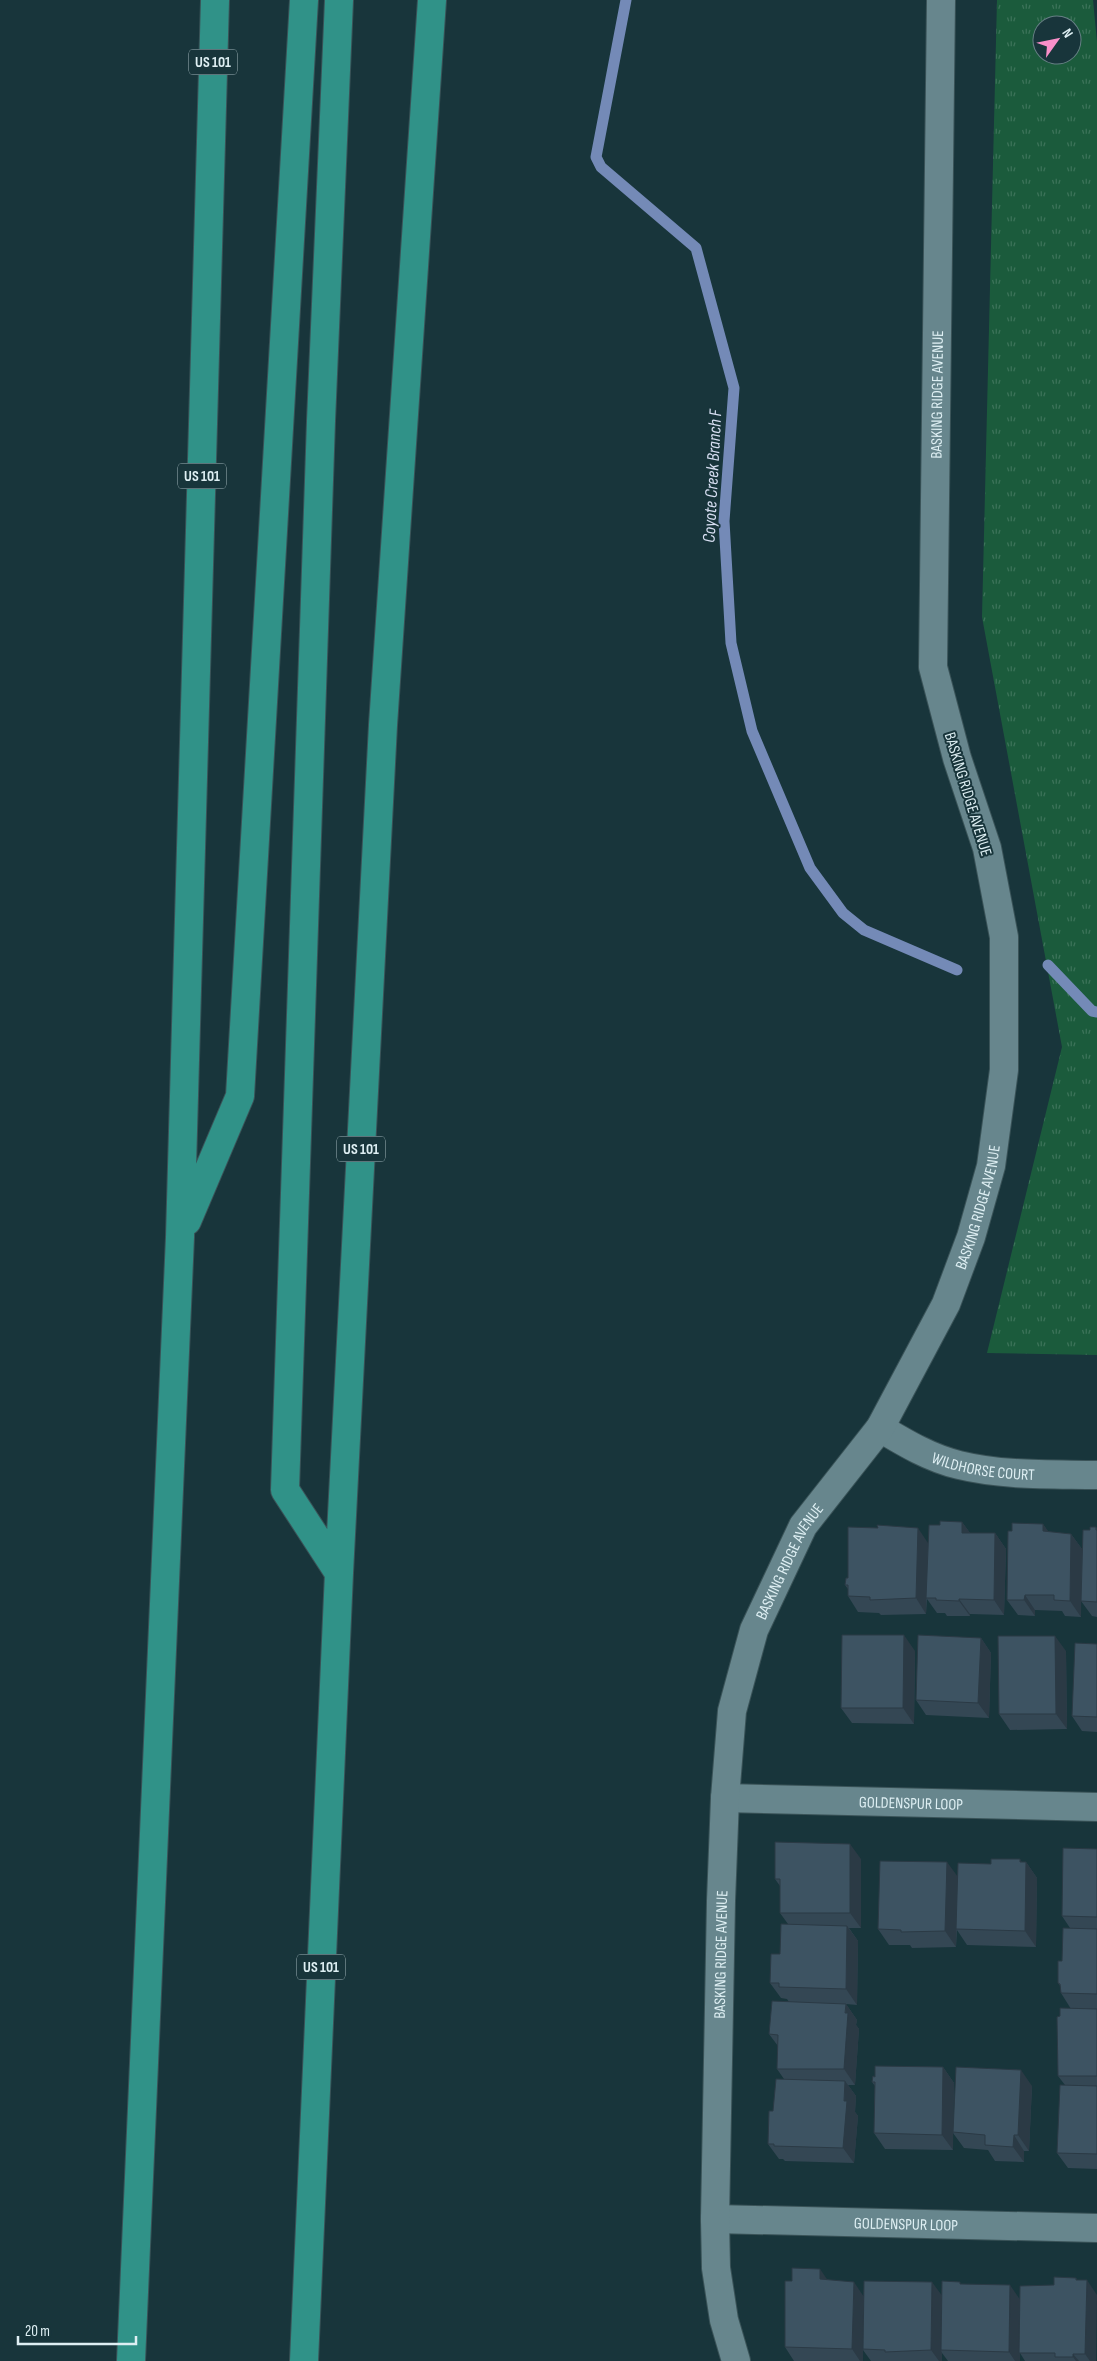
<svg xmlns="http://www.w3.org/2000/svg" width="1097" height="2361" viewBox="0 0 1097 2361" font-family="'Sofia Sans Condensed',sans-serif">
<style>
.park{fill:url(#park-tufts);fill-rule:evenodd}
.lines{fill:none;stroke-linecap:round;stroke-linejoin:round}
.stream{stroke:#748ab7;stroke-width:11}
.street-casing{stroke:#3a5358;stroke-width:30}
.secondary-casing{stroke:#3a5358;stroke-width:30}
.highway-casing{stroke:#3a5358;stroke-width:30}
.street{stroke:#67868d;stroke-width:28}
.secondary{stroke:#67868d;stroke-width:28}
.highway{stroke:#309288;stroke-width:28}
.wall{fill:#344754}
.shaded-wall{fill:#2b3a45}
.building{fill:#3d5362;stroke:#2b3a45}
.labels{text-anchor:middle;stroke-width:4;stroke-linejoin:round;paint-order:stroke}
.shield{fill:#18353b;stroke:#a3b7bc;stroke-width:1}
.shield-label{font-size:15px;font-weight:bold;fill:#deeff3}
.street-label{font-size:16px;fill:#deeff3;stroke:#18353b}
.water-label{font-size:18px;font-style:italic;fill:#d6def1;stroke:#18353b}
</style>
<defs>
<pattern id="park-tufts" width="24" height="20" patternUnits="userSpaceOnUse" patternTransform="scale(1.25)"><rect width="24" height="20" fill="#1b5b3c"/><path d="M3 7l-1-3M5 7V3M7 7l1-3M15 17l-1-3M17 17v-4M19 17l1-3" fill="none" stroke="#3c7359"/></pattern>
</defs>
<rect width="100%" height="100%" fill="#18353b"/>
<path class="park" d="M 997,0 L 1093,0 L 1097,42 L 1097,1355 L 987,1353 L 1062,1047 L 982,617 ZM 1042,25 L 1072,25 L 1072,55 L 1042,55 Z"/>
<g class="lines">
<path class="stream" d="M 626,0 L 596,157 L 601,167 L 696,248 L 734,388 L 724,521 L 731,643 L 752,731 L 810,868 L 843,913 L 864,930 L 957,970
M 1048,965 L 1092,1011 L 1097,1012"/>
<defs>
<g id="street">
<path id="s1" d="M 880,1428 C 905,1443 930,1458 959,1465 C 1004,1476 1051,1474 1097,1475"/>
<path id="s2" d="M 725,1798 L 1097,1807"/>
<path id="s3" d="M 715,2219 L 1097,2228"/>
</g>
<g id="secondary">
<path id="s4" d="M 736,2361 L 724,2320 L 716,2268 L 715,2219 L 721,1901 L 725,1798 L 732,1711 L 754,1630 L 803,1526 L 880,1428 L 946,1304 L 971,1237 L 991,1166 L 1004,1070 L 1004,937 L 987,848 L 957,758 L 933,667 L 941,0"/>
</g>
<path id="highway" d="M 187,1221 L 240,1096 L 304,0
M 339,1573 L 285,1490 L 321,421 L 339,0
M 131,2361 L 180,1237 L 215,0
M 304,2361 L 339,1573 L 383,725 L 432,0"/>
</defs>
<use href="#street" class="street-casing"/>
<use href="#secondary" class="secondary-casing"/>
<use href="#highway" class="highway-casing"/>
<use href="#street" class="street"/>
<use href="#secondary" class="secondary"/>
<use href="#highway" class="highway"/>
</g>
<path class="wall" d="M 962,1522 L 970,1533 L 995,1533 L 1006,1549 L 1004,1615 L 970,1614 L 970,1616 L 947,1616 L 945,1613 L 937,1613 L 927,1599 L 926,1614 L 881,1615 L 879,1613 L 858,1612 L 848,1596 L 848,1589 L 845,1585 L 848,1578 L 928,1543 L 940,1525 Z
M 1043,1524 L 1048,1532 L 1071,1534 L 1082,1549 L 1090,1530 L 1096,1527 L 1097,1529 L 1097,1617 L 1092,1616 L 1081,1601 L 1081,1617 L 1065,1616 L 1062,1611 L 1035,1610 L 1035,1616 L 1018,1615 L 1007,1600 L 1012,1531 Z
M 981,1638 L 991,1653 L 989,1718 L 926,1715 L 916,1700 Z
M 1097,1644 L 1097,1732 L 1082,1731 L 1072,1716 Z
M 915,1651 L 914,1724 L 852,1723 L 841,1708 Z
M 1066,1651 L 1067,1729 L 1010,1730 L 999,1714 Z
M 1097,1849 L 1097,2009 L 1072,2009 L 1097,2009 L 1097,2169 L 1068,2168 L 1057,2153 L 1065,2085 L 1058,2076 L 1060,2016 L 1071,2009 L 1061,1993 L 1061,1987 L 1058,1983 L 1070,1928 L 1062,1916 Z
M 861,1859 L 861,1928 L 849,1928 L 858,1941 L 857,2005 L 846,2004 L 857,2020 L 856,2025 L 859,2029 L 855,2085 L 848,2085 L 856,2096 L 855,2112 L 858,2116 L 854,2163 L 785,2161 L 783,2159 L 779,2159 L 768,2144 L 773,2111 L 784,2079 L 777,2069 L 778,2046 L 769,2034 L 789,2002 L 787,1999 L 781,1998 L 770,1983 L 780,1954 L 788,1924 L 780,1913 L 780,1886 L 775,1879 Z
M 1022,1862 L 1026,1862 L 1037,1878 L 1036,1947 L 967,1945 L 957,1930 L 956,1947 L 912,1948 L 910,1945 L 889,1945 L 878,1929 L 958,1876 L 991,1864 Z
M 943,2067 L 954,2083 L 953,2130 L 1032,2086 L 1029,2151 L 1024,2151 L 1024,2162 L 995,2161 L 988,2150 L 964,2148 L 953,2133 L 953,2150 L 885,2149 L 874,2133 L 875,2086 L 872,2082 L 875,2077 Z
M 1076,2278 L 1077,2280 L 1096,2361 L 1025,2361 L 1020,2353 L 1020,2361 L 948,2361 L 942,2353 L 942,2361 L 871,2361 L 863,2350 L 863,2361 L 794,2361 L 785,2347 L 827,2279 L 863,2296 L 942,2295 L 962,2284 L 1020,2300 L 1054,2285 Z"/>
<path class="shaded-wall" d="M 962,1522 L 973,1537 L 962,1533 Z
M 1043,1524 L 1054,1539 L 1043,1531 Z
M 918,1528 L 928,1543 L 926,1614 L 916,1598 Z
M 995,1533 L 1006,1549 L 1004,1615 L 994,1600 Z
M 1071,1534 L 1082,1549 L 1081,1617 L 1070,1601 Z
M 1025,1595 L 1035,1610 L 1035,1616 L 1024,1600 Z
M 959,1599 L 970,1614 L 970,1616 L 959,1601 Z
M 904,1635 L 915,1651 L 914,1724 L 903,1708 Z
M 1055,1636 L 1066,1651 L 1067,1729 L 1056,1714 Z
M 981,1638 L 991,1653 L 989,1718 L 978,1703 Z
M 850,1844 L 861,1859 L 861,1928 L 850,1913 Z
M 1020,1859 L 1026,1868 L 1026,1862 L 1037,1878 L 1036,1947 L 1025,1931 Z
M 947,1862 L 958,1877 L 956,1947 L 945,1931 Z
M 847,1926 L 858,1941 L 857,2005 L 846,1989 Z
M 846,2004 L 857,2020 L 856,2025 L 859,2029 L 855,2085 L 844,2069 Z
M 943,2067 L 954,2083 L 953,2150 L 942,2135 Z
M 1021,2070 L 1032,2086 L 1029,2151 L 1018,2135 Z
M 845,2081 L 856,2096 L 855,2112 L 858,2116 L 854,2163 L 843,2148 Z
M 1014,2135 L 1024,2151 L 1024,2162 L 1013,2147 Z
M 820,2269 L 831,2285 L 820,2279 Z
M 1076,2278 L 1086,2293 L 1087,2280 L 1097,2295 L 1096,2361 L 1090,2361 L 1085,2354 Z
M 854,2282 L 864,2297 L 863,2361 L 860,2361 L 852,2349 Z
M 932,2282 L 943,2297 L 941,2350 L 942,2353 L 942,2361 L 939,2361 L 931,2350 Z
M 1010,2285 L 1021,2301 L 1020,2361 L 1015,2361 L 1009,2352 Z
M 1073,2354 L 1079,2361 L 1076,2361 L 1073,2357 Z"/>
<path class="building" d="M 940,1521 L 962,1522 L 962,1533 L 995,1533 L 994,1600 L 959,1599 L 959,1601 L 936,1600 L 936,1598 L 926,1598 L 929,1525 L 940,1525 Z
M 1012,1523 L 1043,1524 L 1043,1531 L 1071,1534 L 1070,1601 L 1054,1600 L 1054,1595 L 1025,1595 L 1024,1600 L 1007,1600 L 1008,1531 L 1012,1531 Z
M 877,1525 L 918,1528 L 916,1598 L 870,1600 L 870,1597 L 848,1596 L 848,1585 L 845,1585 L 846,1578 L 848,1578 L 848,1527 L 878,1528 Z
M 1090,1527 L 1096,1527 L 1096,1530 L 1097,1530 L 1097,1602 L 1081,1601 L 1083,1530 L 1090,1530 Z
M 842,1635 L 904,1635 L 903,1708 L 841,1708 Z
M 918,1635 L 981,1638 L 978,1703 L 916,1700 Z
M 998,1636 L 1055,1636 L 1056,1714 L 999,1714 Z
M 1075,1643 L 1097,1644 L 1097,1717 L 1072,1716 Z
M 775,1842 L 850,1844 L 850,1913 L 780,1913 L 780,1879 L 775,1879 Z
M 1063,1848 L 1097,1849 L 1097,1917 L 1062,1916 Z
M 991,1859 L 1020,1859 L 1020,1862 L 1026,1862 L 1025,1931 L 956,1929 L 958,1863 L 991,1864 Z
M 880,1861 L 947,1862 L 945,1931 L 901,1932 L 901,1930 L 878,1929 Z
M 781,1924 L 847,1926 L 846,1989 L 779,1987 L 779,1983 L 770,1983 L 771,1954 L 780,1954 Z
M 1063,1928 L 1097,1929 L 1097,1994 L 1061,1993 L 1060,1984 L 1058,1983 L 1058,1961 L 1062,1961 Z
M 772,2001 L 846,2004 L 845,2013 L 848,2013 L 844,2069 L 777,2069 L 778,2035 L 769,2034 Z
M 1060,2008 L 1097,2009 L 1097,2076 L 1058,2076 L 1057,2017 L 1060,2016 Z
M 875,2066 L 943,2067 L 942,2135 L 874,2133 L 875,2082 L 872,2082 L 873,2076 L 875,2077 Z
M 956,2067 L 1021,2070 L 1018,2135 L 1014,2135 L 1013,2147 L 985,2145 L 985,2135 L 953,2132 Z
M 776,2079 L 845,2081 L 844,2101 L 847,2101 L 843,2148 L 774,2146 L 774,2144 L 768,2144 L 769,2111 L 773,2111 Z
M 1060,2085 L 1097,2086 L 1097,2154 L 1057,2153 Z
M 792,2268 L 820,2269 L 820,2279 L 854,2282 L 852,2349 L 785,2347 L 785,2281 L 792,2281 Z
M 1054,2277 L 1076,2278 L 1076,2280 L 1087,2280 L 1085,2354 L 1073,2354 L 1073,2357 L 1055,2357 L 1055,2353 L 1019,2353 L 1020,2286 L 1054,2285 Z
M 864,2281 L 932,2282 L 931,2350 L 885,2352 L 885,2350 L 863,2349 Z
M 942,2281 L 960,2282 L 960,2284 L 1010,2285 L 1009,2352 L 941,2350 Z"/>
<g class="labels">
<g class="shield">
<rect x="189" y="49.5" width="48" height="25" rx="4"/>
<rect x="178" y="463.5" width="48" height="25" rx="4"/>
<rect x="337" y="1136.5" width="48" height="25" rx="4"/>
<rect x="297" y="1954.5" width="48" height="25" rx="4"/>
</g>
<g class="shield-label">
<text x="213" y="67">US 101</text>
<text x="202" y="481">US 101</text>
<text x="361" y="1154">US 101</text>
<text x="321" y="1972">US 101</text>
</g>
<g class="street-label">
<text dy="6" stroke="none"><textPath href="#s4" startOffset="2044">BASKING RIDGE AVENUE</textPath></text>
<text transform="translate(969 794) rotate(73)" y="6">BASKING RIDGE AVENUE</text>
<text dy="6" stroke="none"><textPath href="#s4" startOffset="1219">BASKING RIDGE AVENUE</textPath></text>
<text dy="6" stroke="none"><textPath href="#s1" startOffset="112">WILDHORSE COURT</textPath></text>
<text dy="6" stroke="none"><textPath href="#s4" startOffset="814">BASKING RIDGE AVENUE</textPath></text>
<text dy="6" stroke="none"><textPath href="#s2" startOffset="186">GOLDENSPUR LOOP</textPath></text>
<text dy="6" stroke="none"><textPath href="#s4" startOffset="409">BASKING RIDGE AVENUE</textPath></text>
<text dy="6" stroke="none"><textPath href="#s3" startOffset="191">GOLDENSPUR LOOP</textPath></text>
</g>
<g class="water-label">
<text transform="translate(712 476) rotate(-87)" y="6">Coyote Creek Branch F</text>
</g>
</g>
<g transform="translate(1057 40) rotate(57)"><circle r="24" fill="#18353b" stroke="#677f85"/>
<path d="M0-4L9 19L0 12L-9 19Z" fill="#f98fc9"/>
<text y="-8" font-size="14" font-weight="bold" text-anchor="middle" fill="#deeff3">N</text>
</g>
<path d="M18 2336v8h118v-8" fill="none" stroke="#deeff3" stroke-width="2.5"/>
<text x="25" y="2336" font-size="15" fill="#deeff3" stroke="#18353b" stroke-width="4" paint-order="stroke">20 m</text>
</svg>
